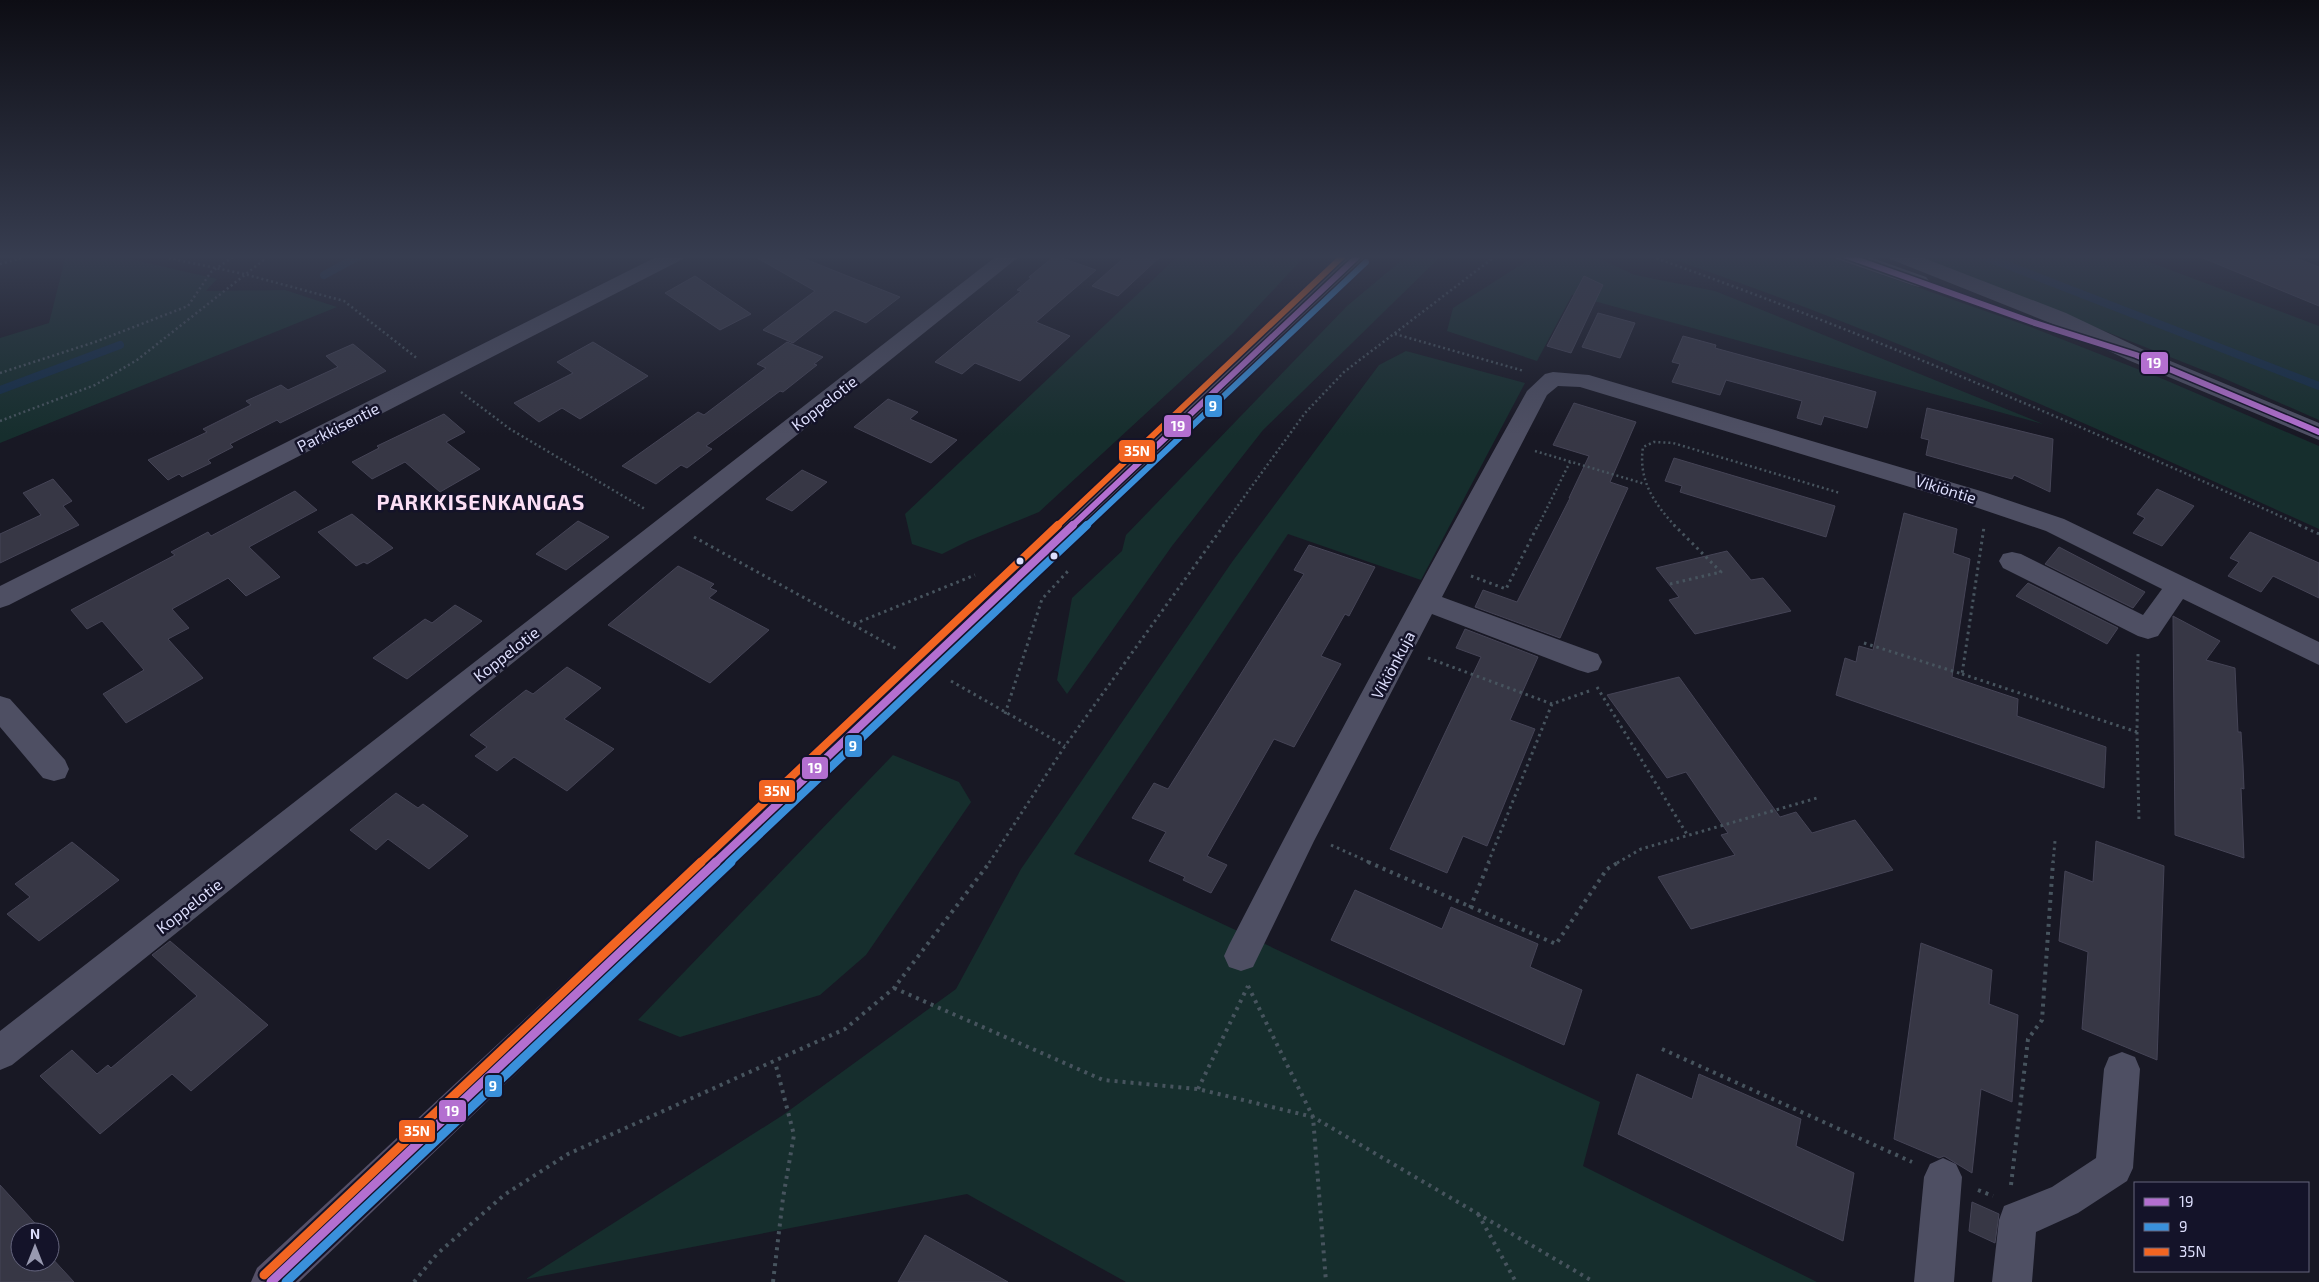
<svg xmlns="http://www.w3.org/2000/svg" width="2319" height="1282" viewBox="0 0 2319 1282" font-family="'Exo 2',sans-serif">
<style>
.green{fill:#162e2d}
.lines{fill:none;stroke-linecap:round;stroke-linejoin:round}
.stream{stroke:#142e48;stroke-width:8}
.building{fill:#373745;stroke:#454456}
.path-far2{stroke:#47545e;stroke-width:2.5;stroke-dasharray:2 3;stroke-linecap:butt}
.path-far1{stroke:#47545e;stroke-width:3;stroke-dasharray:2.5 4;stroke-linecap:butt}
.path{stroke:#47545e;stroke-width:4;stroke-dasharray:3 5;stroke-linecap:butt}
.minor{fill:#4e4f63;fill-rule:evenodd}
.major{fill:#555068;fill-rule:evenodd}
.bus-1-far2-casing{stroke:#141329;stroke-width:9}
.bus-1-far1-casing{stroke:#141329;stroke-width:11}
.bus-1-casing{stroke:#141329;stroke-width:13}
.bus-2-far2-casing{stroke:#141329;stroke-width:9}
.bus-2-far1-casing{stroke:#141329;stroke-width:11}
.bus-2-casing{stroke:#141329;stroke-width:13}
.bus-3-far2-casing{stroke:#141329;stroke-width:9}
.bus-3-far1-casing{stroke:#141329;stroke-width:11}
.bus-3-casing{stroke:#141329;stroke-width:13}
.bus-1-far2{stroke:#b36fd0;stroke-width:6}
.bus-1-far1{stroke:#b36fd0;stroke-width:8}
.bus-1{stroke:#b36fd0;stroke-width:9}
.bus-2-far2{stroke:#3a90db;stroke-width:6}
.bus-2-far1{stroke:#3a90db;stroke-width:8}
.bus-2{stroke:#3a90db;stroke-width:9}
.bus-3-far2{stroke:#f26522;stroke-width:6}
.bus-3-far1{stroke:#f26522;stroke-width:8}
.bus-3{stroke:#f26522;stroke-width:9}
.bus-dot{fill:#dddefc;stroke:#141329;stroke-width:2}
.labels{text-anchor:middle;stroke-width:5;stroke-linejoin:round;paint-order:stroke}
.street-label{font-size:16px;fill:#dddefc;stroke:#141329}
.district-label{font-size:21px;font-weight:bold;letter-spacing:1px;fill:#fcdff5;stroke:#141329}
.line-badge{stroke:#141329;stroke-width:2}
.badge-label{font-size:14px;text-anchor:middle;font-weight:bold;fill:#fff}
</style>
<rect width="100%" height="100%" fill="#181824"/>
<path class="green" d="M 66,255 L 113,255 L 217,279 L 206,291 L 285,290 L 337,307 L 0,443 L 0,338 L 49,323 Z
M 1179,255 L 1306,255 L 1233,333 L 1039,512 L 968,541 L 942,554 L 912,544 L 905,514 Z
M 1408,255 L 1442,255 L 1263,430 L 1172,546 L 1067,694 L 1057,680 L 1072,598 L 1122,551 L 1126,535 L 1347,306 Z
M 1536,255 L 1591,255 L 1635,275 L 1715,291 L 2043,424 L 1572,295 L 1537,361 L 1447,331 L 1453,308 Z
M 1660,255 L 1825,255 L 2028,326 L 2163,379 L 2319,446 L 2319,529 C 2102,431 1886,331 1660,255 Z
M 1913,255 L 2131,255 L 2319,326 L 2319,420 L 2223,378 Z
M 1406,351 L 1525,383 L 1421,580 L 1288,534 L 1074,854 L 1600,1102 L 1583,1166 L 1817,1282 L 1126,1282 L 967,1194 L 526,1279 L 783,1115 L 956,989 L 1021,869 L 1232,562 L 1379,365 Z
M 893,755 L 959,782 L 971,802 L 866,955 L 820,995 L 680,1037 L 638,1020 Z"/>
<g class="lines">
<path class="stream" d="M 1981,255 L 2319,386
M 324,275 L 361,255
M 0,390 L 120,345"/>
</g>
<path class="building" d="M 752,255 L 795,255 L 900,297 L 866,323 L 835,310 L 793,343 L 763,330 L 815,291 Z
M 1127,255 L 1162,255 L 1118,296 L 1092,286 Z
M 2288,255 L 2319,267 L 2319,306 L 2198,256 Z
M 1059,257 L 1096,270 L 1036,322 L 1070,336 L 1020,381 L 975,363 L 962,374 L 935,362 L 1021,291 L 1017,290 L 1031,278 L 1029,277 L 1052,258 L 1056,259 Z
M 695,276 L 751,314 L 720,330 L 665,293 Z
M 1584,276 L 1603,285 L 1571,353 L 1547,346 Z
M 1598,313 L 1635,323 L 1620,358 L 1582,347 Z
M 1683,336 L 1716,345 L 1715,348 L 1876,392 L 1867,428 L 1824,416 L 1821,425 L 1797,418 L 1802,401 L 1726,380 L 1720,395 L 1672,382 L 1680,364 L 1672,362 Z
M 593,342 L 648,376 L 580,419 L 562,408 L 539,422 L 514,403 L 573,373 L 557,362 Z
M 787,342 L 823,357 L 814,364 L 817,365 L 783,392 L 780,391 L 706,446 L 712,449 L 687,468 L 681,465 L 656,484 L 622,466 L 698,412 L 704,415 L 766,368 L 757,364 Z
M 353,344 L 386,371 L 280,423 L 277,420 L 230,444 L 233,447 L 208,460 L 211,463 L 182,477 L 179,474 L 168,480 L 148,460 L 207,432 L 203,429 L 251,405 L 246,401 L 281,385 L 288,390 L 338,367 L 326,356 Z
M 888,399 L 918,412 L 910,419 L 957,440 L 931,463 L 854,427 Z
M 1574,403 L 1636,422 L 1610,482 L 1628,488 L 1560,638 L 1475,607 L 1483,590 L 1517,602 L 1570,498 L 1569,498 L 1589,456 L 1553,445 Z
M 1927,408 L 2053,439 L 2050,492 L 2014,475 L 2012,479 L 1926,455 L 1929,440 L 1921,438 Z
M 444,414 L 465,432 L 446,442 L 480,469 L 440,492 L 405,462 L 372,479 L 352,462 L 379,448 L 377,446 Z
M 1674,458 L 1835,506 L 1826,537 L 1680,492 L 1682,486 L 1665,481 Z
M 802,470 L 827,482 L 792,511 L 766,499 Z
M 53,479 L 72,501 L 63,506 L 79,525 L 0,563 L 0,534 L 41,515 L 23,493 Z
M 2157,489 L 2194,506 L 2162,546 L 2133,533 L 2145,518 L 2137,514 Z
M 295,491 L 317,510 L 249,547 L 280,577 L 246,596 L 228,578 L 172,609 L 189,628 L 168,639 L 203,678 L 126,723 L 103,694 L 144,670 L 102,621 L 87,629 L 71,610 L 175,555 L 171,552 L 208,532 L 211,536 Z
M 1904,513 L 1957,529 L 1953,553 L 1970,559 L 1952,677 L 2018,699 L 2017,716 L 2106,747 L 2104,788 L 1836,695 L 1845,658 L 1856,662 L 1859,646 L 1873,650 Z
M 352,514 L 393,548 L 367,564 L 364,562 L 356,566 L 318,532 Z
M 578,521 L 609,537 L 566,570 L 536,554 Z
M 2250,532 L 2319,563 L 2319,598 L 2273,576 L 2261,592 L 2228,576 L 2239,562 L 2230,558 Z
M 1309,545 L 1375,567 L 1349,616 L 1345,614 L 1321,656 L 1341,664 L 1294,747 L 1274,739 L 1207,856 L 1227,865 L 1211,893 L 1183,880 L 1185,877 L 1149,861 L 1166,832 L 1132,818 L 1154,783 L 1168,789 L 1304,574 L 1294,570 Z
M 2059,547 L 2145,592 L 2133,608 L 2045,564 Z
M 1727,551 L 1751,580 L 1763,578 L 1791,611 L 1695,634 L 1669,600 L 1679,597 L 1656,568 Z
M 678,566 L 714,584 L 710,588 L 717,591 L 709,598 L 769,630 L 710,683 L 608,625 Z
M 2028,583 L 2118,628 L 2107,644 L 2016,596 Z
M 455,605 L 482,621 L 407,679 L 373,658 L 425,619 L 432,623 Z
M 2173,616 L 2220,641 L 2206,660 L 2235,668 L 2238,732 L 2241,732 L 2243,765 L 2244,789 L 2241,788 L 2244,858 L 2175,835 Z
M 1465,629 L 1538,657 L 1510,720 L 1535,729 L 1487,846 L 1463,836 L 1447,873 L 1390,849 L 1481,657 L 1456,648 Z
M 567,667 L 601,688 L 564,719 L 614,749 L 567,791 L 514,757 L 497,771 L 475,756 L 487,747 L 470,735 L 526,690 L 533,694 Z
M 1679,677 L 1780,817 L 1796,812 L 1812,833 L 1855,820 L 1893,870 L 1691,929 L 1658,877 L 1735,855 L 1721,835 L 1728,833 L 1686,772 L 1667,778 L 1607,695 Z
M 396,793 L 418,808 L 423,804 L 468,836 L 429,869 L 388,839 L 376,850 L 350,830 Z
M 2096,841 L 2164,866 L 2157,1060 L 2082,1029 L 2088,952 L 2059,941 L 2065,871 L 2093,882 Z
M 72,842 L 119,880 L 39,941 L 7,914 L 30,897 L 15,884 Z
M 1355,890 L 1442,929 L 1451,907 L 1538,944 L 1530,967 L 1582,990 L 1564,1045 L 1331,940 Z
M 170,941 L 268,1025 L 191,1091 L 172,1074 L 100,1134 L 40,1076 L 72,1050 L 97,1074 L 108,1065 L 111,1068 L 197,996 L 152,955 Z
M 1921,943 L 1992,970 L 1989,1004 L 2018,1015 L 2012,1102 L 1981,1089 L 1972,1173 L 1944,1156 L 1939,1158 L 1894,1139 Z
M 1637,1074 L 1692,1099 L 1699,1074 L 1801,1119 L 1796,1146 L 1854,1173 L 1843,1241 L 1618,1134 Z
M 0,1185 L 43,1232 L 20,1232 L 20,1262 L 50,1262 L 50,1256 L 74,1282 L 0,1282 Z
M 1972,1202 L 1999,1214 L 1995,1243 L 1969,1231 Z
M 925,1235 L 1008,1282 L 898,1282 Z"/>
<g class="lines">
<path class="path-far2" d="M 154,255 L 244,274 L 344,301 L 418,359
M 1647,255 C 1870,334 2087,428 2302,526
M 0,264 L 33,255
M 1395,334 L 1524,371
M 0,373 L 95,342 L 188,306 L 211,272 L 236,255
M 461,392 L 510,429 L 645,509
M 0,421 L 95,385 L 137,360 L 270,255
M 1535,451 L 1645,484
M 1223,526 L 1305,413 L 1344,372 L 1497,255
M 1538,526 L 1570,462
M 1675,526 C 1654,503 1638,480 1643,447 L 1654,442 L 1673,443 L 1840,493"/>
<path class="path-far1" d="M 2299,525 L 2319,534
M 694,537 L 897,649
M 1471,576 L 1506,589 L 1538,525
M 1670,584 L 1721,572 L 1674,525
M 854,624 L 975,575
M 1864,643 L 1962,674 L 1984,527
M 1428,658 L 1552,704 L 1592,690
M 1962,674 L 2137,732 L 2138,654
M 951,681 L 1065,746
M 1597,687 L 1688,836
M 1005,714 L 1042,599 L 1068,571
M 2137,732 L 2139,822
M 1331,845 L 1371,863
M 989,863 L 1065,746 L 1224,525
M 1488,863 L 1552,704
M 1617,863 L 1641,849 L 1817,798
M 2053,863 L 2055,841"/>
<path class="path" d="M 1368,862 L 1556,944 L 1607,869 L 1619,862
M 1470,908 L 1489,862
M 1248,986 L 1313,1117 L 1326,1282
M 894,988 L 1103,1080 L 1198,1089 L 1313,1117 L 1594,1282
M 1662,1049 L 1912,1162
M 1198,1089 L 1248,986
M 2011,1185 L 2028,1039 L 2042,1020 L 2053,862
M 1978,1190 L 1993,1196
M 1478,1214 L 1516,1282
M 414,1282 L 437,1254 L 504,1195 L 568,1154 L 845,1029 L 894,988 L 990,862
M 773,1282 L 783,1198 L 794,1135 L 775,1062"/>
<path class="minor" d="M 660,255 L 686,255 L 683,259 L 9,605 L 0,608 L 0,586 Z
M 998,255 L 1021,255 L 12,1065 L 0,1070 L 0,1031 Z
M 1834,255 L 1864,255 L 1926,277 L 1929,281 L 1926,285 L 1919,287 L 1912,285 L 1837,259 Z
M 1887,255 L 1916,255 L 2066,313 L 2144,350 L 2319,423 L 2319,440 L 2128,360 L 2050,323 L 1890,259 Z
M 1553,372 L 1589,375 L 1984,492 L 2064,519 L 2319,642 L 2319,665 L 2183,599 L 2158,636 L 2148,639 L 2138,636 L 2003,568 L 1999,561 L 2003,554 L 2012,552 L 2021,554 L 2143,615 L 2162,589 L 2046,531 L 1966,504 L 1580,387 L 1558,386 L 1547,395 L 1442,597 L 1598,654 L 1602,662 L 1598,670 L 1588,673 L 1578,670 L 1432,614 L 1314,841 L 1253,967 L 1241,971 L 1229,967 L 1224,956 L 1229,945 C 1325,758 1425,574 1527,391 L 1545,374 Z
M 0,696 L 10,699 L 65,760 L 69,769 L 65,778 L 54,781 L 43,778 L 0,727 Z
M 2122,1052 L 2135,1057 L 2140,1069 L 2133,1168 L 2127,1181 L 2078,1213 L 2036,1232 L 2032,1282 L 1992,1282 L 1999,1220 L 2004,1206 L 2052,1187 L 2096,1158 L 2104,1069 L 2109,1057 Z
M 1943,1158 L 1956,1164 L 1962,1177 L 1954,1282 L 1914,1282 L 1924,1177 L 1930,1164 Z"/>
<path class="major" d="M 1347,255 L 1369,255 L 299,1282 L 251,1282 L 257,1268 Z"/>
<defs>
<path id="bus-1-far2" d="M 1844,255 L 2032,322 L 2136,355 L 2319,432
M 1072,526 L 1359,255"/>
<path id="bus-1-far1" d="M 715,863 L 1073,525"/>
<path id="bus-1" d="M 271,1282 L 716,862"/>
<path id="bus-2-far2" d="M 1086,526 L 1366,262"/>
<path id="bus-2-far1" d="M 729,863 L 1087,525"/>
<path id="bus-2" d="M 286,1282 L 731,862"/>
<path id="bus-3-far2" d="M 1057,526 L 1344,255"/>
<path id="bus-3-far1" d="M 700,863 L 1058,525"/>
<path id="bus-3" d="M 264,1275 L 701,862"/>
</defs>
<use href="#bus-1-far2" class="bus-1-far2-casing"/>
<use href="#bus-1-far1" class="bus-1-far1-casing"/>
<use href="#bus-1" class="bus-1-casing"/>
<use href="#bus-2-far2" class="bus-2-far2-casing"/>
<use href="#bus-2-far1" class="bus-2-far1-casing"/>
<use href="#bus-2" class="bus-2-casing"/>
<use href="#bus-3-far2" class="bus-3-far2-casing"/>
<use href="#bus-3-far1" class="bus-3-far1-casing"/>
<use href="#bus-3" class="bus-3-casing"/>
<use href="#bus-1-far2" class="bus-1-far2"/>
<use href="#bus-1-far1" class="bus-1-far1"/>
<use href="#bus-1" class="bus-1"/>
<use href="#bus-2-far2" class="bus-2-far2"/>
<use href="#bus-2-far1" class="bus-2-far1"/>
<use href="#bus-2" class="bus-2"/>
<use href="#bus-3-far2" class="bus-3-far2"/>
<use href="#bus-3-far1" class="bus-3-far1"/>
<use href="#bus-3" class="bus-3"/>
</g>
<linearGradient id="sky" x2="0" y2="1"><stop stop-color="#0d0d14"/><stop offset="0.59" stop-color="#373d50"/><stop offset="1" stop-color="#373d50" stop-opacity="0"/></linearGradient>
<rect width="2319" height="435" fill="url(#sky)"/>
<g class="bus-dot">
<circle cx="1054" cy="556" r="4.5"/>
<circle cx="1020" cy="561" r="4.5"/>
</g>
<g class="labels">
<g class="street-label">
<text transform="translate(824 403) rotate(-38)" y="6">Koppelotie</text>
<text transform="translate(338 427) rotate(-27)" y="6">Parkkisentie</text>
<text transform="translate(1946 489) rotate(17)" y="6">Vikiöntie</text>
<text transform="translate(506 654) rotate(-38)" y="6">Koppelotie</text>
<text transform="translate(1393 665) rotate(-62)" y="6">Vikiönkuja</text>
<text transform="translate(189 906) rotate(-38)" y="6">Koppelotie</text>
</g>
<g class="district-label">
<text x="481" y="510">PARKKISENKANGAS</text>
</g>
</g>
<g class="line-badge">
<rect x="2140" y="351" width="29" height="24" rx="5" fill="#b36fd0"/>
<rect x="1204" y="394" width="19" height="24" rx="5" fill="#3a90db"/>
<rect x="1163" y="414" width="29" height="24" rx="5" fill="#b36fd0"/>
<rect x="1118" y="439" width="38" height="24" rx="5" fill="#f26522"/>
<rect x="844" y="734" width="19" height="24" rx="5" fill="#3a90db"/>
<rect x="801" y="756" width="28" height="24" rx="5" fill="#b36fd0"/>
<rect x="758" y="779" width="38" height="24" rx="5" fill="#f26522"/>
<rect x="484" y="1074" width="19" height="24" rx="5" fill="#3a90db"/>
<rect x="438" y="1099" width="29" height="24" rx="5" fill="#b36fd0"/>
<rect x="398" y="1119" width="38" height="24" rx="5" fill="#f26522"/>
</g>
<g class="badge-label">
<text x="2154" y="368">19</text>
<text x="1213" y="411">9</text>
<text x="1178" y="431">19</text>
<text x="1137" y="456">35N</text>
<text x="853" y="751">9</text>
<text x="815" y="773">19</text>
<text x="777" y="796">35N</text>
<text x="493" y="1091">9</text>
<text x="452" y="1116">19</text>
<text x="417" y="1136">35N</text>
</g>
<rect x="2134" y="1182" width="175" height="90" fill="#141329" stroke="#64647d"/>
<rect x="2144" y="1198" width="25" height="8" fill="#b36fd0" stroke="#64647d"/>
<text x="2179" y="1207" font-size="15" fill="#dddefc">19</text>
<rect x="2144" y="1223" width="25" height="8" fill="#3a90db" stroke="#64647d"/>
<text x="2179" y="1232" font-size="15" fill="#dddefc">9</text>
<rect x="2144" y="1248" width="25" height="8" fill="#f26522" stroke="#64647d"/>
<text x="2179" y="1257" font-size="15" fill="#dddefc">35N</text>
<g transform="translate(35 1247)"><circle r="24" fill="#141329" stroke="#64647d"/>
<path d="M0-4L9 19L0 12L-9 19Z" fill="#9899b0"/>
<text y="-8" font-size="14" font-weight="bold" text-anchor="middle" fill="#dddefc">N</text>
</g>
</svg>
